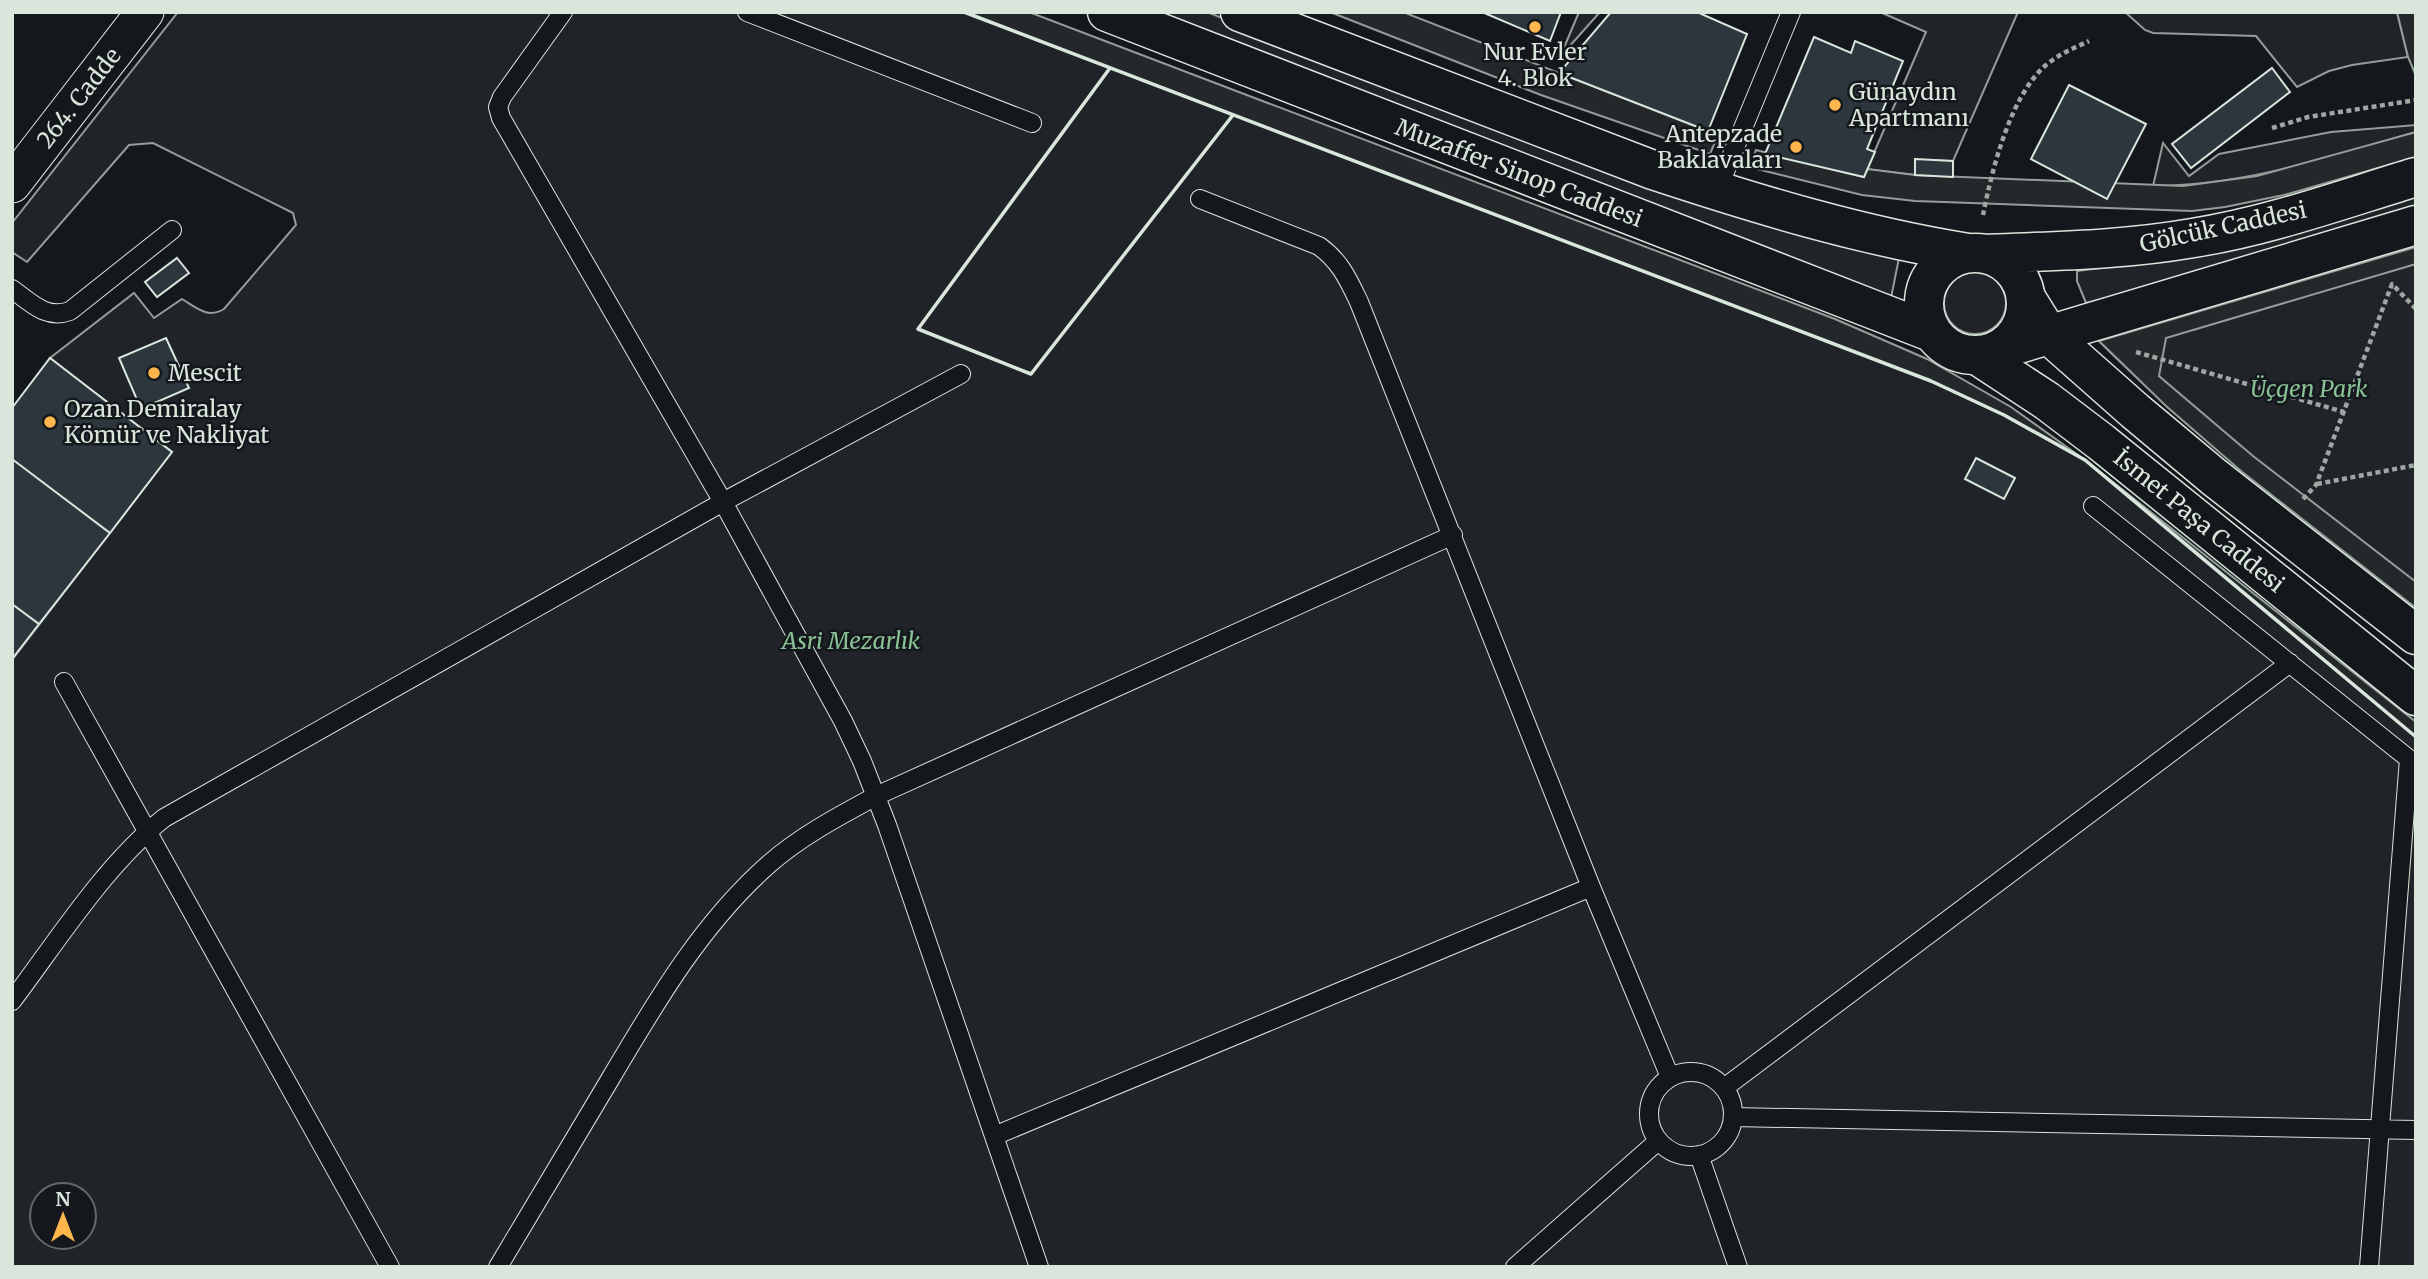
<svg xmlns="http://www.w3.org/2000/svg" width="2428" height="1279" viewBox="0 0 2428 1279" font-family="Merriweather,serif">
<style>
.green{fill:#202428;stroke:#939e99;stroke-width:2;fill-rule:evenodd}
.parking{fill:#24282b;stroke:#939e99;stroke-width:2}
.building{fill:#2c363c;stroke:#d8e6dc;stroke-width:2}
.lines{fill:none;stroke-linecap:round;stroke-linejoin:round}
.lane-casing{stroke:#d8e6dc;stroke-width:20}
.street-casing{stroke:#d8e6dc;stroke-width:39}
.secondary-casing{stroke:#d8e6dc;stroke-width:41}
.primary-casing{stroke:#d8e6dc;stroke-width:41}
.path{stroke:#9da8a2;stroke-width:4.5;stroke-dasharray:5 3.5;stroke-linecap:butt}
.lane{stroke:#14181c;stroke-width:18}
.street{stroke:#14181c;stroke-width:37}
.secondary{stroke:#14181c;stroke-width:38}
.primary{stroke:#14181c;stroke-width:38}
.wall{stroke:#d8e6dc;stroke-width:3.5}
.poi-dot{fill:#ffb74d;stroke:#14181c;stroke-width:2.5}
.labels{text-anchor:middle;stroke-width:5;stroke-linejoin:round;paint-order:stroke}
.poi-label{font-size:23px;fill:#d8e6dc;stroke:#14181c;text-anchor:start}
.street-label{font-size:23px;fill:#d8e6dc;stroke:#14181c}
.park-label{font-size:23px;font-style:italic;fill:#8ac095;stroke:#14181c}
</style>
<rect width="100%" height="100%" fill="#14181c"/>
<path class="green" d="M 178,12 L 964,12 L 1931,381 L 2004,415 L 2085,460 L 2416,737 L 2416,1267 L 12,1267 L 12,660 L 172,452 L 50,358 L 134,293 L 154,318 L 182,299 C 197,308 208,319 224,309 L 296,225 L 293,213 L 153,143 L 129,145 L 27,262 L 12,252 L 12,223 ZM 42,1195 L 84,1195 L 84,1237 L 42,1237 Z
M 1152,12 L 1207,12 L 1582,159 L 1899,258 L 1891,298 Z
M 1579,12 L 1600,12 L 1560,57 Z
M 1880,12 L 2018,12 L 1953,161 L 1916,160 L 1915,175 L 1867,169 L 1926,32 Z
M 2125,12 L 2397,12 L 2408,57 L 2352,65 L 2329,71 L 2297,87 L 2256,36 L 2153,33 L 2145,30 Z
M 2416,125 L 2416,132 C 2329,157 2244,186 2153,186 L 2163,143 L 2189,176 L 2219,154 L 2331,132 Z
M 2416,193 L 2416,211 L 2169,282 L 2086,303 L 2077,281 L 2077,271 L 2140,263 Z
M 2416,247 L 2416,608 C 2307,522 2197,439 2099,341 Z
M1944 303a31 31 0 1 1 62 0a31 31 0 1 1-62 0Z"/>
<path class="parking" d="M 964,12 L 1029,12 L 1835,319 L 1927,359 L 2011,407 L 2085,460 L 2416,722 L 2416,737 L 2085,460 L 2004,415 L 1931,381 Z
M 1330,12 L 1403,12 L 1718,135 L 1710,154 L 1541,95 Z
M 2397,12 L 2416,12 L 2416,76 L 2408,57 Z
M 2416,132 L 2416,157 L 2284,195 L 2225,207 L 2192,211 L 1915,201 L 1862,195 L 1749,167 L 1756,150 L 1864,177 L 1867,169 L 1915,175 L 2183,186 L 2257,176 Z
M 2416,247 L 2416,264 L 2166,338 L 2159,376 L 2253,456 L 2416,582 L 2416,608 L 2241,471 L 2166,406 L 2099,341 Z"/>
<path class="building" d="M 1482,12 L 1561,12 L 1550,41 Z
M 1611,12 L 1697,12 L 1747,34 L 1708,131 L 1559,73 Z
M 1814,37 L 1851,53 L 1855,41 L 1903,61 L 1867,149 L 1875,152 L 1864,177 L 1765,154 Z
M 2272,68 L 2290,92 L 2191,168 L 2172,144 Z
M 2069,85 L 2146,124 L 2107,199 L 2031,159 Z
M 1915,159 L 1953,161 L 1953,177 L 1915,175 Z
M 177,258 L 189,273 L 157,297 L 145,282 Z
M 166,338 L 189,388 L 141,409 L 119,358 Z
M 50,358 L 172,452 L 110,533 L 12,459 L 12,408 Z
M 1976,458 L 2015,478 L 2004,499 L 1965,479 Z
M 12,459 L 110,533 L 39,624 L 12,604 Z
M 12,604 L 39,624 L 12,659 Z"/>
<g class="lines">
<defs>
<path id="lane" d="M 563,12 L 502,97 L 498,107 L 501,118 L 723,502 L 843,721 L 862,761 L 887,825 L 1039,1267
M 747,12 L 1032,123
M 1717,191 L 1791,12
M 1200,199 L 1319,246 C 1340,261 1348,279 1359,302 L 1591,887 L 1670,1077
M 12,289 C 30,302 46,320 70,311 L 172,230
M 2093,506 L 2409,759 L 2369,1267
M 64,682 L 390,1267
M 12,1001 C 58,940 105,865 164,818 L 723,502 L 961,374
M1649 1114a42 42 0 1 1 84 0a42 42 0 1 1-84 0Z
M 1724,1088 L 2290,663
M 1733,1117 L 2416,1130
M 994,1136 L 1591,887
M 1699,1155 L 1738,1267
M 498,1267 C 536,1203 574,1139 612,1076 C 657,1000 702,923 769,864 C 801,836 839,816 876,796 L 1453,535
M 1515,1267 L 1658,1141"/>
<path id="street" d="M 12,184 L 145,12"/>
<path id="secondary" d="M 2026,298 L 2049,335 L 2135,411 L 2214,477 L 2416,635
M 1977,355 L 2047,401 L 2101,442 L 2416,696"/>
<path id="primary" d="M 1107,12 L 1931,332
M 1240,12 L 1653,170 C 1756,204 1861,236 1968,253
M1924 304a51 51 0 1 1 102 0a51 51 0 1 1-102 0Z
M 1984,254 C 2055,251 2124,250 2193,238 C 2269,226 2343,199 2416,177
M 1995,351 L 2416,225"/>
</defs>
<use href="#lane" class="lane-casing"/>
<use href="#street" class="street-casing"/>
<use href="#secondary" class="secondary-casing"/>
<use href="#primary" class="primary-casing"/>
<path class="path" d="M 2272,128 L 2308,117 L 2416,100
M 1983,215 C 1992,170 2010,96 2046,65 C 2059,54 2074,48 2089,41
M 2136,352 L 2344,412
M 2317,484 L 2416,465
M 2303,499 L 2316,485 L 2392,284 L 2416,309"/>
<use href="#lane" class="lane"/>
<use href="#street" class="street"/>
<use href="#secondary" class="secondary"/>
<use href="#primary" class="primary"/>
<path class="wall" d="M 964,12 L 1931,381 L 2004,415 L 2085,460 L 2416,737
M 1110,68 L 918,329 L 1031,374 L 1233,115"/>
</g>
<g class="poi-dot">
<circle cx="1535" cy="27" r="7"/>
<circle cx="1835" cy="105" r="7"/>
<circle cx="1796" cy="147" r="7"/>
<circle cx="154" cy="373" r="7"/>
<circle cx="50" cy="422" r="7"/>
</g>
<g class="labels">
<g class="poi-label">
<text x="1535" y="60" text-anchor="middle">Nur Evler<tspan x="1535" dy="26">4. Blok</tspan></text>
<text x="1849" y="100">Günaydın<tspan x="1849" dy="26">Apartmanı</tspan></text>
<text x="1782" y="142" text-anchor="end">Antepzade<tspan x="1782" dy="26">Baklavaları</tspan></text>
<text x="168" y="381">Mescit</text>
<text x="64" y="417">Ozan Demiralay<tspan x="64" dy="26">Kömür ve Nakliyat</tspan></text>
</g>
<g class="street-label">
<text transform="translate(79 98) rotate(-52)" y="8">264. Cadde</text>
<text transform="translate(1519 173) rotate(21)" y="8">Muzaffer Sinop Caddesi</text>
<text transform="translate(2223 227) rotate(-12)" y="8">Gölcük Caddesi</text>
<text transform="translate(2199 521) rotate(39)" y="8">İsmet Paşa Caddesi</text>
</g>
<g class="park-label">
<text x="2309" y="397">Üçgen Park</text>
<text x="851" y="649">Asri Mezarlık</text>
</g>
</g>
<rect width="2428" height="1279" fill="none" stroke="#d8e6dc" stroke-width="28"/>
<g transform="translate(63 1216)"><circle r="33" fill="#14181c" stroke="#626a69" stroke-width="2"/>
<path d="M0-5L12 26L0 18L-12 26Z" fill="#ffb74d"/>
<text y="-10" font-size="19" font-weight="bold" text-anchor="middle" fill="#d8e6dc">N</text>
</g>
</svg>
